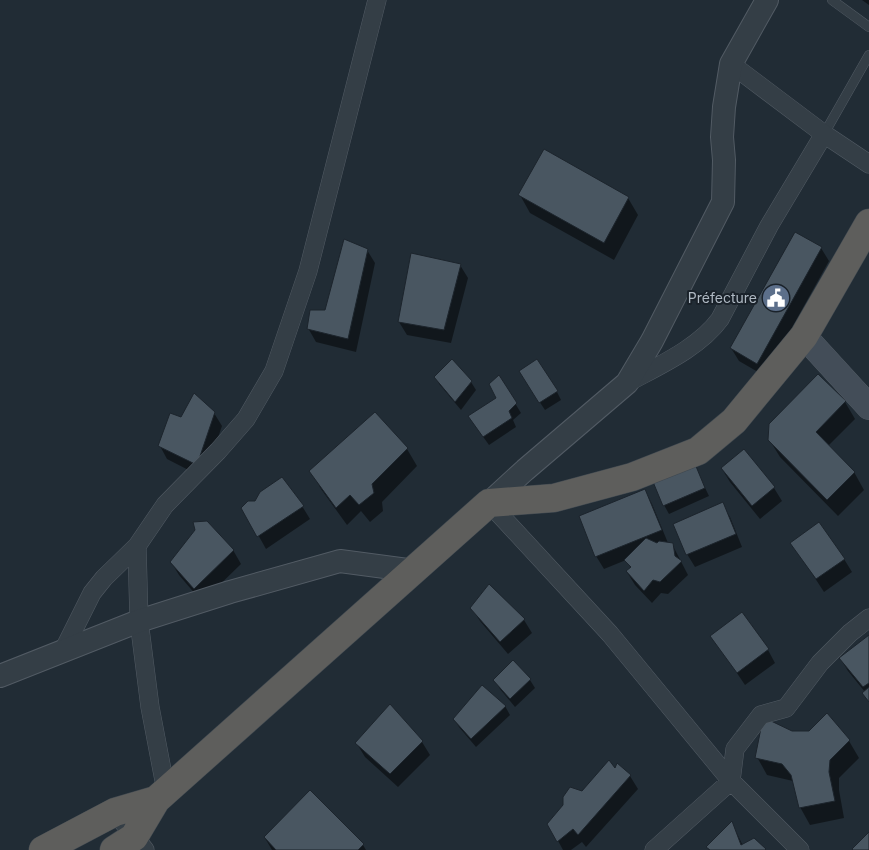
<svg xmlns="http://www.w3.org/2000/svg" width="869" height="850" viewBox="0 0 869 850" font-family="Inter,sans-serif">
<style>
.shadow{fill:#0007}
.building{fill:#495661;stroke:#1c242c}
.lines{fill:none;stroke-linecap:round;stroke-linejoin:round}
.service-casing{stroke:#525b64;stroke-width:10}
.minor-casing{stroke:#525b64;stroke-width:19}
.tertiary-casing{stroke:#525b64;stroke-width:24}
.secondary-casing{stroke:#525b64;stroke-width:26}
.trunk-casing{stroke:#3f4850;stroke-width:29}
.service{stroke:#343e46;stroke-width:9}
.minor{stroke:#343e46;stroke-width:18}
.tertiary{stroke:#343e46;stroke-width:22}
.secondary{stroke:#434d58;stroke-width:25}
.trunk{stroke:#5e5e5c;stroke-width:28}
.labels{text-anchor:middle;stroke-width:4;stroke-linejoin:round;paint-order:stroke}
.poi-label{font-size:14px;fill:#afb9c3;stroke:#1a222a;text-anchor:end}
</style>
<rect width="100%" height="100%" fill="#212c35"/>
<path class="shadow" d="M 862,0 L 869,0 L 869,5 Z
M 520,195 L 628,198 L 638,215 L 614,260 L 530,213 Z
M 821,248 L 829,261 L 765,376 L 739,361 L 731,348 Z
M 367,250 L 375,263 L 356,352 L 316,342 L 308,328 L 326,311 Z
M 460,265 L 468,278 L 451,343 L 407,335 L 399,322 Z
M 435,377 L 471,382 L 476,390 L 461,410 L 440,385 Z
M 499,377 L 521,413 L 513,420 L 516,427 L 489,445 L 469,417 L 498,398 Z
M 525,380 L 557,392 L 561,400 L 545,410 Z
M 845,402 L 855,419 L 828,446 L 854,472 L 864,490 L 838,516 L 780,457 L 769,439 Z
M 214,413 L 222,426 L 204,478 L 167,459 L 160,446 L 181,418 Z
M 375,414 L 407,449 L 417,466 L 382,502 L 383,511 L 370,522 L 361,511 L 347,525 L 321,489 L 311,471 Z
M 744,451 L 774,488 L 782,501 L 760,519 L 730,482 L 722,469 Z
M 692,461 L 709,496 L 669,514 L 664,505 Z
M 645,491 L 652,504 L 668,543 L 672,544 L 688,575 L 668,594 L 661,593 L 652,603 L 635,585 L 627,572 L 631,568 L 626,560 L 604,569 L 596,556 Z
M 722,504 L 730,517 L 742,547 L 695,567 L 687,554 Z
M 302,506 L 310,519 L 266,549 L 243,508 Z
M 792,543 L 844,559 L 852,572 L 824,592 Z
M 233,550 L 241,564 L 202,602 L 179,575 L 171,562 Z
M 472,608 L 524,620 L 532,633 L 508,654 L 480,621 Z
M 712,636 L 768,650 L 775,663 L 745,685 Z
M 869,637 L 869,702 L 864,693 L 865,692 L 848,671 L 840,658 Z
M 495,680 L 530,680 L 535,688 L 515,707 L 500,689 Z
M 390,706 L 422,742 L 430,755 L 398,787 L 365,757 L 357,744 Z
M 505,706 L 510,715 L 476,747 L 459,727 L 454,719 Z
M 849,741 L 859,758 L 839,778 L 839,790 L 844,818 L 810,825 L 800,807 L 793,781 L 767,775 L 757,757 Z
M 615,770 L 630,776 L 638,789 L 586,847 L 582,842 L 571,850 L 563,850 L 549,824 Z
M 732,823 L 743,846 L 753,839 L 765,850 L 709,850 L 708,847 Z
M 265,838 L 363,845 L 366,850 L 272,850 Z"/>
<path class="building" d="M 544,149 L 629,197 L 604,243 L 518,195 Z
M 795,232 L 822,247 L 757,364 L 730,348 Z
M 344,239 L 368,249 L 348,339 L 307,329 L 310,310 L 325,310 Z
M 411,253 L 461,264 L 444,330 L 398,322 Z
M 452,359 L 472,381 L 455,402 L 434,377 Z
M 537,359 L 558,391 L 539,403 L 519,371 Z
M 818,374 L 846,401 L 816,432 L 855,472 L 827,500 L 768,440 L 769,424 Z
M 499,375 L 517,403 L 509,411 L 512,418 L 483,437 L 468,416 L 496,398 L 489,384 Z
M 194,393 L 215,412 L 197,465 L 158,446 L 170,413 L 181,417 Z
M 375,412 L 408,448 L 372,484 L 374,493 L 359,505 L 350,495 L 336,508 L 309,471 Z
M 744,449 L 775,487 L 752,506 L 721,468 Z
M 693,459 L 705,488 L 663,506 L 651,477 Z
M 282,477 L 304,506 L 257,537 L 241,508 L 248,501 L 255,501 L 260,492 Z
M 645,489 L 662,530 L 595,557 L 579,516 Z
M 723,502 L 736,534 L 686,555 L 673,524 Z
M 207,521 L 234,550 L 194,589 L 170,562 L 195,530 L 193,522 Z
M 819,522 L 845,559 L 816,579 L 790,543 Z
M 646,538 L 657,543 L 659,541 L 673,543 L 675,556 L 682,561 L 660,582 L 653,580 L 644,591 L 626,571 L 631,567 L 624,560 Z
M 489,584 L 525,619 L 500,642 L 470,608 Z
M 742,612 L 769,649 L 737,673 L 710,636 Z
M 869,635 L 869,683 L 863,687 L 839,658 Z
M 513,660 L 531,679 L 510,699 L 493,680 Z
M 482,685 L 506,706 L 471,739 L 453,719 Z
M 869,687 L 869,702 L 862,693 Z
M 390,704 L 423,741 L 390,774 L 355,743 Z
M 827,713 L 850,740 L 830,760 L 829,772 L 835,801 L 799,808 L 791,775 L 782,764 L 755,758 L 762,723 L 769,720 L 792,731 L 809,731 Z
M 609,760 L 615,768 L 617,763 L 631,775 L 578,835 L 573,829 L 557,842 L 547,824 L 563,805 L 563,797 L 570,787 L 582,791 Z
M 310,790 L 364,844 L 358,850 L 276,850 L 264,837 Z
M 732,821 L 741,845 L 754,838 L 766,849 L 765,850 L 710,850 L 706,847 Z
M 869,832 L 869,850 L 853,850 L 852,849 Z"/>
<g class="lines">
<defs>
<path id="service" d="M 832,0 L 869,27
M 824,134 L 869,55"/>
<path id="minor" d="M 731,64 L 824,134 L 869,164
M 627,383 C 658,366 699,348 720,319 L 769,226 L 824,134
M 489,503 L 610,634 L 731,781 L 800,850
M 63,651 L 92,593 L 104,578 L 137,546
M 166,791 L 150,707 L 139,621 L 137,546 L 165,505 L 218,451 L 246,419 L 274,371 L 308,271 L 377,0
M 115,812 L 145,850
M 654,850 L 731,781 L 735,749 L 761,715 L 786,708 L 820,663 L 850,633 L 869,618"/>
<path id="tertiary" d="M 489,503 L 525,470 L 627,383 L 652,341 L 723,202 L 724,160 L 722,137 L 724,107 L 731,64 L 767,0
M 0,676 L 139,621 L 230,592 L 340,561 L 415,571"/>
<path id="secondary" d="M 804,336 L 869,407"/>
<path id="trunk" d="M 43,850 L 115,812 L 156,800
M 114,850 L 134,837 L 156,800 L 166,791 L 489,503 L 554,498 L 632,477 L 698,451 L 734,421 L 804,336 L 869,223"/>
</defs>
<use href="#service" class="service-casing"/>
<use href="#minor" class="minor-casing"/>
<use href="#tertiary" class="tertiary-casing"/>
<use href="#secondary" class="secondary-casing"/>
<use href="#trunk" class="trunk-casing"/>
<use href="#service" class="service"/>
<use href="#minor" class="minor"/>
<use href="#tertiary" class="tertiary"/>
<use href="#secondary" class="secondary"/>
<use href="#trunk" class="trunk"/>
</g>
<defs>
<symbol id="civic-disc" viewBox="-11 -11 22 22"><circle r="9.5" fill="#5c6f8a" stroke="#1a222a"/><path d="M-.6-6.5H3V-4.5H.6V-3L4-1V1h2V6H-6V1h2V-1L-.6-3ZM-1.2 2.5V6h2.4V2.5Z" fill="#fff"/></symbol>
</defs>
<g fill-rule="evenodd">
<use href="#civic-disc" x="760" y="282" width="32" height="32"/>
</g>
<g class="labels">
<g class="poi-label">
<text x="757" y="303">Préfecture</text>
</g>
</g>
</svg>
